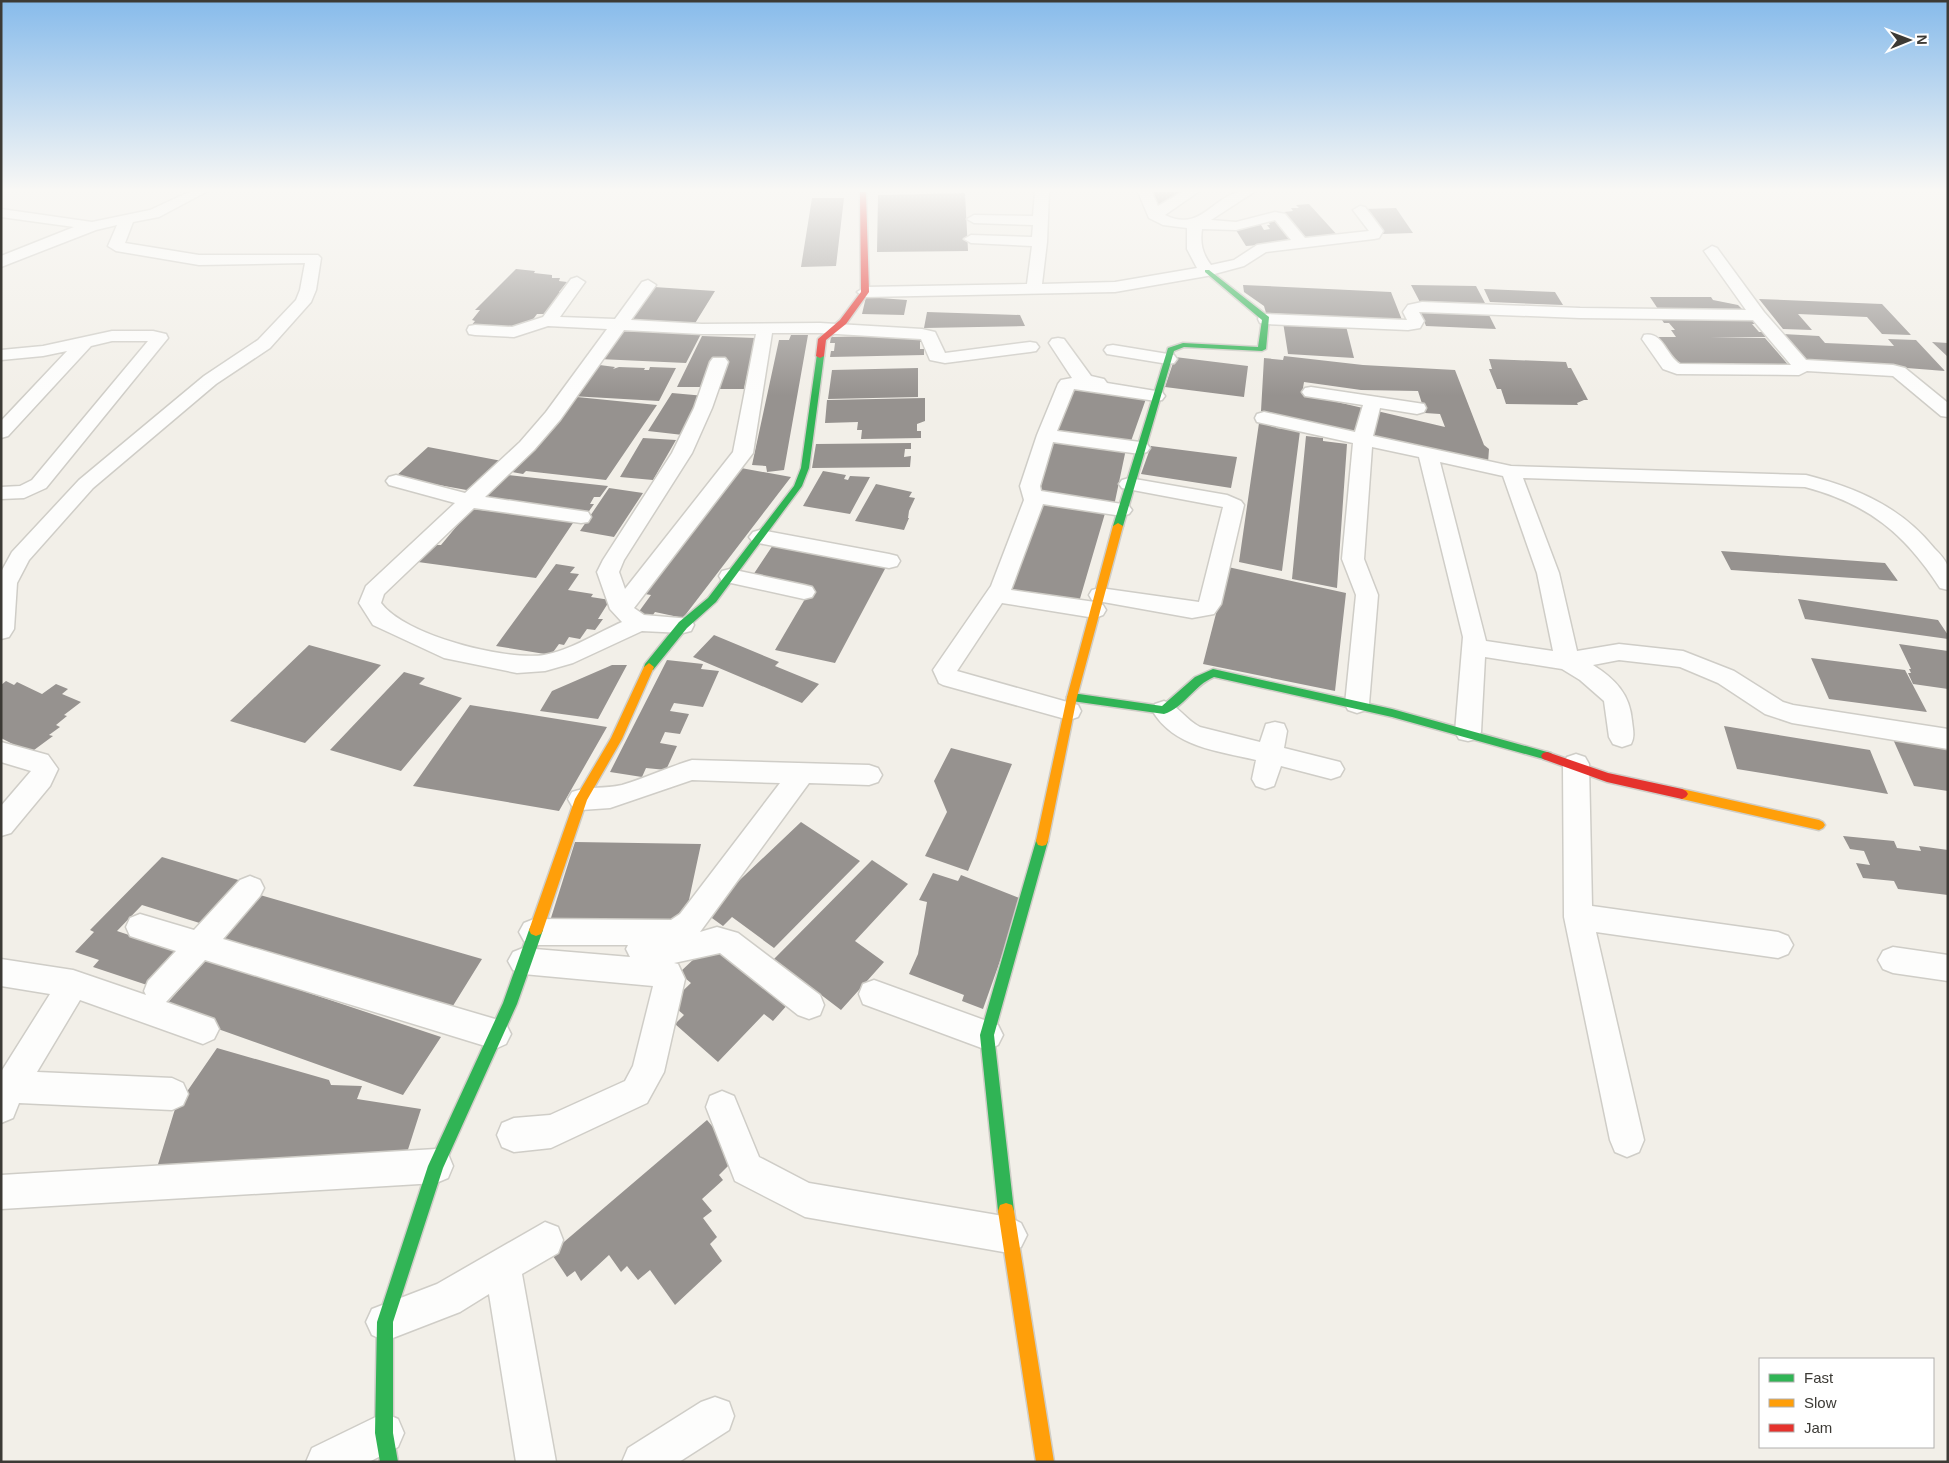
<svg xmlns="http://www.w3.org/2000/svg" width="1949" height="1463" viewBox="0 0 1949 1463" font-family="Helvetica,sans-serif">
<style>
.building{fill:#96928f}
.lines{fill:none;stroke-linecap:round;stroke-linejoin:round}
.street-casing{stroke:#cfcdc7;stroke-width:3}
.fast-casing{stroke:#cfcdc7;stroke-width:3}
.slow-casing{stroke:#cfcdc7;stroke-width:3}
.jam-casing{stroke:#cfcdc7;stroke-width:3}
.street{fill:#fdfdfc;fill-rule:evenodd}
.fast{fill:#30b455;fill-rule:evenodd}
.slow{fill:#ff9f0a;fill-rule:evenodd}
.jam{fill:#e5322d;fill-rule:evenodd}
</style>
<rect width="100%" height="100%" fill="#f2efe8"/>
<path class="building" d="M 1148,192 L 1186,192 L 1186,193 L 1177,193 L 1179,198 L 1170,198 L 1172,202 L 1164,202 L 1166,207 L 1153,207 Z
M 965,193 L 968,251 L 877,252 L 878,195 Z
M 812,198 L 844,198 L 836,266 L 801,267 Z
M 1309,204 L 1339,237 L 1303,239 L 1284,217 L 1288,216 L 1284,212 L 1293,211 L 1291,208 L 1299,208 L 1296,205 Z
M 1396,208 L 1413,233 L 1383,234 L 1364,209 Z
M 1268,221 L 1278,221 L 1297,242 L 1246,246 L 1234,227 L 1261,225 L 1264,230 L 1270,229 L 1267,225 L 1270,225 Z
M 516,269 L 535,271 L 534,273 L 552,275 L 552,278 L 560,278 L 559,281 L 567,282 L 559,292 L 562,292 L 544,314 L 537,314 L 531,322 L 525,322 L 519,329 L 471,326 L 475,321 L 472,320 L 480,310 L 475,310 Z
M 1243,285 L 1391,292 L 1402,320 L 1266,313 L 1264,306 L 1244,292 Z
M 1411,285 L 1476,286 L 1486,305 L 1421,304 Z
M 654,287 L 715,291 L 694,325 L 630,320 Z
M 1484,289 L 1555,292 L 1563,305 L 1490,302 Z
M 866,297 L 907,300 L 904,315 L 862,314 Z
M 1650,297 L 1711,297 L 1713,300 L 1738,305 L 1746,313 L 1660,312 Z
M 1759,299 L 1882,304 L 1911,335 L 1882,334 L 1867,317 L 1798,314 L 1812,330 L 1783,329 Z
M 1420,311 L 1488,313 L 1496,329 L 1426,326 Z
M 927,312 L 1020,315 L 1025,326 L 924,328 Z
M 1660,317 L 1753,318 L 1759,324 L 1752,324 L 1759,332 L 1766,332 L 1771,337 L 1710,337 L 1765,338 L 1791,368 L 1678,366 L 1658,337 L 1676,337 L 1671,330 L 1675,330 L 1669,323 L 1664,323 Z
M 1283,322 L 1346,326 L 1354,358 L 1288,354 Z
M 617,331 L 689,333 L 702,332 L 686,363 L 599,359 Z
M 1783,334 L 1819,336 L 1825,343 L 1894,346 L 1888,339 L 1916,340 L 1945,371 L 1805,360 Z
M 791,335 L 808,335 L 784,470 L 767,472 L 766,466 L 752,465 L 779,340 L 789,340 Z
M 924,335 L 924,342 L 920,342 L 920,349 L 924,349 L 924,355 L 830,357 L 831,351 L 834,351 L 835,343 L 830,343 L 831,337 Z
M 702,336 L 755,338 L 744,389 L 718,389 L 727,360 L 715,359 L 700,387 L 677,387 Z
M 1932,342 L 1948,343 L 1948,357 Z
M 1284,356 L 1363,365 L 1455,370 L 1484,445 L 1489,449 L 1488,463 L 1369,436 L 1377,411 L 1445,427 L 1440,414 L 1425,413 L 1418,391 L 1361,390 L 1304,382 L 1302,394 L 1363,408 L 1354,433 L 1261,411 L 1264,358 L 1283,360 Z
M 1175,357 L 1248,366 L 1244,397 L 1165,387 Z
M 1489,359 L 1566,362 L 1568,368 L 1571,368 L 1588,400 L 1584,400 L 1577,403 L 1578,405 L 1506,404 L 1501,389 L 1497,389 L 1489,369 L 1492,369 Z
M 592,364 L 615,367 L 613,369 L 619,367 L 645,368 L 644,370 L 649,370 L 650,367 L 676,368 L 659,401 L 571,396 Z
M 918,368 L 918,397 L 828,399 L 832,370 Z
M 1071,384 L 1147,396 L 1130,444 L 1053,433 Z
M 672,393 L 705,396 L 683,435 L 648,431 Z
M 577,397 L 657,405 L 606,480 L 526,471 L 523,474 L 512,472 Z
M 925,398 L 925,421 L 917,424 L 917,431 L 921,431 L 921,438 L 861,439 L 862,430 L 857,430 L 858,422 L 825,423 L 827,400 Z
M 1259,423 L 1276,425 L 1276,428 L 1300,431 L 1282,571 L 1239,562 Z
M 1306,436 L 1323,438 L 1323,441 L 1347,444 L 1337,588 L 1292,579 Z
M 643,438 L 676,440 L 653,480 L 620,477 Z
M 1051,439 L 1126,449 L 1114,506 L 1036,495 Z
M 911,443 L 911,449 L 905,449 L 904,457 L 911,456 L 910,467 L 812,468 L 816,444 Z
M 1151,446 L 1237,457 L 1231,488 L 1141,474 Z
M 428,447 L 502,461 L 472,491 L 395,477 Z
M 741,468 L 791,477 L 683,618 L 655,612 L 650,619 L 635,617 L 651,595 L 645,594 Z
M 823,471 L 846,475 L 844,479 L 848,480 L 850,476 L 870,477 L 850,514 L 803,506 Z
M 507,475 L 608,486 L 600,497 L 594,497 L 590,504 L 594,504 L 587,514 L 482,500 Z
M 876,484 L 912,492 L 909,497 L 915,498 L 909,511 L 908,518 L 909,518 L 904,530 L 855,521 Z
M 609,488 L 643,493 L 614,537 L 580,531 Z
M 1036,499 L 1106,510 L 1079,602 L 1004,590 Z
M 471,509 L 575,520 L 536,578 L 418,562 L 432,545 L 441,545 Z
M 773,545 L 886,567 L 835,663 L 775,650 L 812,587 L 753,575 Z
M 1721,551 L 1885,563 L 1898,581 L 1731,570 Z
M 556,564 L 575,567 L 570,573 L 579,574 L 568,590 L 593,594 L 591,597 L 610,600 L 598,619 L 603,619 L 595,630 L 587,629 L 580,639 L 569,637 L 564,645 L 559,644 L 551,655 L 496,646 Z
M 1228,567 L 1346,593 L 1335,691 L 1203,664 Z
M 1798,599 L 1938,620 L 1948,635 L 1948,639 L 1805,619 Z
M 714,635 L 779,662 L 775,666 L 819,684 L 802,703 L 693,657 Z
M 1899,644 L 1948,651 L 1948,689 L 1913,684 L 1908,673 L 1911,673 L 1909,669 L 1911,669 Z
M 309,645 L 381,665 L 305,743 L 230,721 Z
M 1811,658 L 1905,670 L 1927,712 L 1829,699 Z
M 667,660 L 703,664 L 701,669 L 719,671 L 703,707 L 674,703 L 670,711 L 689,714 L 680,734 L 665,732 L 660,743 L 677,746 L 666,770 L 646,768 L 642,777 L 610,772 Z
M 612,665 L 627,665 L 598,719 L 540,711 L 552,691 Z
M 404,672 L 425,678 L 419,684 L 462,698 L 401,771 L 330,750 Z
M 6,681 L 14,685 L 17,682 L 42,694 L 56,684 L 68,689 L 62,694 L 81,702 L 64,715 L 67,716 L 56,725 L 60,727 L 49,735 L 53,736 L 30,753 L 1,738 L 1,685 Z
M 470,705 L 607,727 L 559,811 L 413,786 Z
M 1724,726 L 1870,750 L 1888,794 L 1737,769 Z
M 1892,737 L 1948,745 L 1948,791 L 1914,786 Z
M 951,748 L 1012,764 L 968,871 L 925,856 L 947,812 L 934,781 Z
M 801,822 L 860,861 L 774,948 L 732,917 L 723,926 L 705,913 Z
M 1843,836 L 1894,841 L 1897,848 L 1921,851 L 1919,846 L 1948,850 L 1948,895 L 1898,889 L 1894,881 L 1863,878 L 1856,863 L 1870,865 L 1864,851 L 1850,849 Z
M 575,842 L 701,844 L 684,923 L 550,921 Z
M 162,857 L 245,882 L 206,925 L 142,905 L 117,931 L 186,954 L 156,988 L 93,967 L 99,960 L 75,952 L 94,932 L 90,930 Z
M 872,860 L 908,884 L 855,941 L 884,962 L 841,1010 L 774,959 Z
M 933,873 L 958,881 L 961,875 L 1022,899 L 983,1009 L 962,1001 L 964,995 L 909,974 L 918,954 L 927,902 L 919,900 Z
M 250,892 L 482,959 L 451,1009 L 210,941 Z
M 712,942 L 789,1003 L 773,1021 L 764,1014 L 718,1062 L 675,1024 L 684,1015 L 670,1003 L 691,983 L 679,973 Z
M 207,959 L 441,1037 L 403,1095 L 162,1009 Z
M 217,1048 L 329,1080 L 331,1085 L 362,1086 L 357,1099 L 421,1109 L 404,1162 L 155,1174 L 175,1109 Z
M 707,1120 L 734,1152 L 726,1159 L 730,1164 L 719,1175 L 723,1180 L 702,1199 L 712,1211 L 703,1218 L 717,1237 L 710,1244 L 722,1261 L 675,1305 L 650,1270 L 638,1280 L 627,1266 L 621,1272 L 609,1255 L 581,1281 L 575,1271 L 567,1277 L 551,1253 Z"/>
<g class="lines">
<defs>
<path id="street" d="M 189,192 L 206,192 L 159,217 L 133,222 L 125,243 L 199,255 L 318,255 L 321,258 L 316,290 L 311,302 L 270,348 L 216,384 L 93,488 L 29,560 L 17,583 L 14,629 L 9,637 L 1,639 L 1,572 L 12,552 L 79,480 L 204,376 L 258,340 L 296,300 L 300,290 L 305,263 L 199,265 L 116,251 L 108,246 L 117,225 L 96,230 L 1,267 L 1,256 L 74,227 L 1,217 L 1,209 L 92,222 L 150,210 Z
M 1035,192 L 1049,192 L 1047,242 L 1042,284 L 1115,282 L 1197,268 L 1187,249 L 1187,228 L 1163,225 L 1149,218 L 1138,192 L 1152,192 L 1158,206 L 1182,192 L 1198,192 L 1165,215 C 1200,232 1211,199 1238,192 C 1243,191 1249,192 1254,192 L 1211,220 L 1236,222 L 1275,212 L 1285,214 L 1305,238 L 1369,231 L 1353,210 L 1360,206 L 1365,207 L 1383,231 L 1379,238 L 1374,239 L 1266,252 L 1244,266 L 1207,276 L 1115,292 L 865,297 L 857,292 L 865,287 L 1027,284 L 1032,246 L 971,243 L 964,239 L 971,235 L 1032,237 L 1033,225 L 974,223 L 967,219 L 974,215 L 1033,216 ZM 1275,220 L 1291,240 L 1257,245 L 1234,260 L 1211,265 C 1202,253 1200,243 1202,229 L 1236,230 Z
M 1712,246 L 1717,248 L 1764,312 L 1806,360 L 1893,365 L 1905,368 L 1948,403 L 1948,417 L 1941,416 L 1893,376 L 1807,371 L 1799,375 L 1677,374 L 1663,369 L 1642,339 L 1644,335 C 1663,331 1666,356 1680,364 L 1791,365 L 1753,320 L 1580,318 L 1422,312 L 1419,312 L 1424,321 L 1420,328 L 1408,330 L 1266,324 L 1260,323 L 1258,319 L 1260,315 L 1266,314 L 1407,320 L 1403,312 L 1408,305 L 1422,302 L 1580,308 L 1746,310 L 1704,251 Z
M 577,277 L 585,282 L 560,317 L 615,319 L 642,282 L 648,280 L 656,285 L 631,320 L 702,324 L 820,323 L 922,329 L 935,332 L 945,353 L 1030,342 L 1036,343 L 1039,347 L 1036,351 L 1030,352 L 945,363 L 930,360 L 921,339 L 820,333 L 772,333 L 753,453 L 634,608 L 644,615 L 691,619 L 694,625 L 691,631 L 683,633 L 642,631 L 573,663 L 545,671 L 517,673 L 444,658 L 373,625 L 359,603 L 366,586 L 455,503 L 389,485 L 386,481 L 389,477 L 396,475 L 465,493 L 520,442 L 546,412 L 607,329 L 548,326 L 514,337 L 475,335 L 469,334 L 467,330 L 469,326 L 475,325 L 512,327 L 543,317 L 571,279 ZM 624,330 L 702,334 L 756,334 L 733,452 L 625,589 L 619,572 L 624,560 L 692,453 L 712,408 L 728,362 L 725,358 L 713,358 L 710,362 L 694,408 L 672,453 L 603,560 L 597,572 L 610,609 L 622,622 C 599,632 569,651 544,655 C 505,661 404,635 381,603 L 384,594 L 474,508 L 581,523 L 588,522 L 591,517 L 588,512 L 581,511 L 485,497 L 534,450 L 560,420 Z
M 112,331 L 153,331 L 166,334 L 168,338 L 46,488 L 24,498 L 1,499 L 1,487 L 20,486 L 32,480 L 148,341 L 112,341 L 91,346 L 8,436 L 1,438 L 1,421 L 67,351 L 43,356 L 1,360 L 1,350 L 43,346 Z
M 1058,338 L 1064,339 L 1091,376 L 1104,379 L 1107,383 L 1162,392 L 1165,396 L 1162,400 L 1156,401 L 1074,389 L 1057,431 L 1140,442 L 1147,444 L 1150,448 L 1147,452 L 1140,454 L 1053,442 L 1040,486 L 1041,491 L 1122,504 L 1129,506 L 1132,510 L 1129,514 L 1122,516 L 1043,504 L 1011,590 L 1095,602 L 1103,605 L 1106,610 L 1103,615 L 1095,618 L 1002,603 L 957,671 L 1078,705 L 1081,711 L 1078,717 L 1069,720 L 943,685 L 939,683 L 933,670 L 991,586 L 1024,500 L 1020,486 L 1037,435 L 1058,384 L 1061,380 L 1072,378 L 1049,343 L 1052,339 Z
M 1113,345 L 1168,354 L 1174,355 L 1177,359 L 1174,363 L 1168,364 L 1107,354 L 1104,350 L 1107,346 Z
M 1311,387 L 1424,404 L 1426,408 L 1424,412 L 1417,414 L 1380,408 L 1373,436 L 1511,466 L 1806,475 C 1857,488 1901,507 1934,548 C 1939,553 1946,560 1948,567 C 1949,574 1948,583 1948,590 L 1940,588 C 1905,534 1869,504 1805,487 L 1523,478 L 1559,573 L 1577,651 L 1619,644 L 1683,651 L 1734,671 L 1783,702 L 1793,705 L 1948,729 L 1948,749 L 1792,723 L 1765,714 L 1718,683 L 1680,667 L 1619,660 L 1593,665 C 1615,679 1630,694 1632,721 C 1633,730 1635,736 1631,744 L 1622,747 L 1613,744 L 1609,737 L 1604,701 L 1580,680 L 1562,669 L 1485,657 L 1481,732 L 1477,739 L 1468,741 L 1459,739 L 1455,732 L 1463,637 L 1419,457 L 1372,447 L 1364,559 L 1378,595 L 1369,704 L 1366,710 L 1357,713 L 1348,710 L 1345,704 L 1356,595 L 1342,559 L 1353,443 L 1257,422 L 1255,418 L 1257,414 L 1264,412 L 1355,432 L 1363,405 L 1305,396 L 1302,392 L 1305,388 ZM 1440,462 L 1503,476 L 1537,573 L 1553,651 L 1486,641 Z
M 1129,478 L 1227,495 L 1241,501 L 1244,505 L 1221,604 L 1214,614 L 1192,618 L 1092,600 L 1089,595 L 1092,590 L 1100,588 L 1199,602 L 1223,507 L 1122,488 L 1119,484 L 1122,480 Z
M 760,530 L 889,554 L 897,556 L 900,561 L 897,566 L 889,568 L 753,542 L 749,537 L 753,532 Z
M 730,569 L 804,585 L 812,587 L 815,592 L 812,597 L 804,599 L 722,581 L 719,576 L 722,571 Z
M 1164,701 C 1179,706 1186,720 1200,727 L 1260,742 L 1266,724 L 1275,722 L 1284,724 L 1287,731 L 1284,748 L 1340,762 L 1344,769 L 1340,776 L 1331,779 L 1281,766 L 1274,786 L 1265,789 L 1256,786 L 1252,779 L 1256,760 C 1218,751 1173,747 1152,710 L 1155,704 Z
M 1,742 L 48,755 L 58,769 L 50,786 L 11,833 L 1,836 L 1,806 L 31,771 L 1,762 Z
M 1576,754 L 1585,757 L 1589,764 L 1592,906 L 1778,932 L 1788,936 L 1793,945 L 1788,954 L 1778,958 L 1596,932 L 1644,1140 L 1639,1152 L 1627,1157 L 1615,1152 L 1610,1140 L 1564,917 L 1563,764 L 1567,757 Z
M 692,760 L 869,765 L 878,768 L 882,775 L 878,782 L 869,785 L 809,783 L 700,932 L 717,927 L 738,933 L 820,995 L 824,1005 L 820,1015 L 809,1019 L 798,1015 L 720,953 L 674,963 L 678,964 L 685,979 L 664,1072 L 647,1103 L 551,1148 L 514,1152 L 502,1147 L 497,1135 L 502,1123 L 514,1118 L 550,1115 L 625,1081 L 633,1066 L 653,986 L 523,974 L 513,970 L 508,961 L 513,952 L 523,948 L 630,957 L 626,949 L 628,945 L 534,945 L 524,941 L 519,932 L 524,923 L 534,919 L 671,920 L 680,914 L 780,783 L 692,780 L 610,808 L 581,810 L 572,806 L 568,799 L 572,792 C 588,786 605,789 622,785 C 646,778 668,767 692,760 Z
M 250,876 L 260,880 L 264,888 L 260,896 L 223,939 L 495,1019 L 506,1024 L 511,1034 L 506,1044 L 495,1049 L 205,960 L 166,1002 L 214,1019 L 219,1029 L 214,1039 L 203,1044 L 80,1000 L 37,1072 L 172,1078 L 183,1083 L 188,1094 L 183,1105 L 172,1110 L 19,1103 L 13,1118 L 1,1123 L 1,1072 L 50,994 L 1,986 L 1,959 L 73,970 L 146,995 L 144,991 L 148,981 L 176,951 L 130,936 L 126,927 L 130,918 L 140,914 L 194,930 L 240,880 Z
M 1893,947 L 1948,955 L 1948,981 L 1893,973 L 1883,969 L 1878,960 L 1883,951 Z
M 874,980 L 998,1025 L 1003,1035 L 998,1045 L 987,1050 L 863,1004 L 859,994 L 863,984 Z
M 722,1091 L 734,1096 L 759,1157 L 809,1183 L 1009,1217 L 1021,1223 L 1027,1235 L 1021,1247 L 1009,1253 L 805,1217 L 735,1181 L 706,1107 L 710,1096 Z
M 436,1149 L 448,1154 L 453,1166 L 448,1178 L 436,1183 L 1,1209 L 1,1175 Z
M 545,1222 L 558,1227 L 563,1240 L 558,1253 L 522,1274 L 556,1462 L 516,1462 L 489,1294 L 460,1312 L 385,1341 L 372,1335 L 366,1322 L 372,1309 L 437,1284 Z
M 715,1397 L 729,1402 L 734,1416 L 729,1430 L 679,1462 L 622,1462 L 628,1448 L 701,1402 Z
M 384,1413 L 398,1419 L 404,1433 L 398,1447 L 369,1462 L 306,1462 L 312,1448 Z"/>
<path id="fast" d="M 1205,270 L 1209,270 L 1269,317 L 1266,349 L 1262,351 L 1184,347 L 1174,351 L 1123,526 L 1121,528 L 1115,528 L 1113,526 L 1168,348 L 1183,343 L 1258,347 L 1262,320 L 1205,272 Z
M 817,354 L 824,356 L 809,468 L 802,486 L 716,602 L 687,628 L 653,670 L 645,670 L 644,667 L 645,664 L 679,622 L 708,598 L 794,486 L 801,468 Z
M 1213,669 L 1392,709 L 1547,752 L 1551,753 L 1553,756 L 1551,759 L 1547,760 L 1392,717 L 1214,677 C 1194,685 1184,708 1164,714 L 1072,701 L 1067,697 L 1072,693 L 1162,706 L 1195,677 Z
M 1042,836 L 1046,837 L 1048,841 L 994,1035 L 1014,1211 L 1012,1217 L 1006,1219 L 1000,1217 L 998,1211 L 980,1035 L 1036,841 L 1038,837 Z
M 536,924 L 541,926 L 543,930 L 517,1004 L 443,1168 L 393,1322 L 393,1433 L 398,1462 L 380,1462 L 375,1433 L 377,1322 L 428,1166 L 503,1003 L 529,930 L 531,926 Z"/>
<path id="slow" d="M 1118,523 L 1123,526 L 1077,697 L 1048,841 L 1046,845 L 1042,846 L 1038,845 L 1036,841 L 1067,697 L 1113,526 Z
M 649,663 L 654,667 L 622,739 L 587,800 L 543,930 L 541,934 L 536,936 L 531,934 L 529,930 L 575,799 L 611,738 L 644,667 Z
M 1682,789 L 1819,820 L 1823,822 L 1825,825 L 1823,828 L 1819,830 L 1682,799 L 1678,797 L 1676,794 L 1678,791 Z
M 1006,1203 L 1012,1205 L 1014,1211 L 1054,1462 L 1036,1462 L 998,1211 L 1000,1205 Z"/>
<path id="jam" d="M 860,192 L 866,192 L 869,292 L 846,324 L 826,340 L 824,356 L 820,358 L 816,356 L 818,339 L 840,320 L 861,292 Z
M 1547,752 L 1608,773 L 1682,789 L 1686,791 L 1688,794 L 1686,797 L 1682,799 L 1607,782 L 1543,759 L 1541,756 L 1543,753 Z"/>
</defs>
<use href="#street" class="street-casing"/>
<use href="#fast" class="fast-casing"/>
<use href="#slow" class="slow-casing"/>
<use href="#jam" class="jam-casing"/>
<use href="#street" class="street"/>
<use href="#fast" class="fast"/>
<use href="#slow" class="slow"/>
<use href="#jam" class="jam"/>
</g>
<linearGradient id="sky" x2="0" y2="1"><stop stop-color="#87bbeb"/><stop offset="0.48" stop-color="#f9f8f5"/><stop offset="1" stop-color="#f9f8f5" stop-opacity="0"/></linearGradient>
<rect width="1949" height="396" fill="url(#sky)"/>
<rect width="1949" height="1463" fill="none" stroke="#3c3a35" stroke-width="5"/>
<rect x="1759" y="1358" width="175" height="90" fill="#ffffff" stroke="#b1b0ae"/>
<rect x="1769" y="1374" width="25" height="8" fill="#30b455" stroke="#b1b0ae"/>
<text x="1804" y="1383" font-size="15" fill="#3c3a35">Fast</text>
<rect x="1769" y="1399" width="25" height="8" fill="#ff9f0a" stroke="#b1b0ae"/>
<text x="1804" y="1408" font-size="15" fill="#3c3a35">Slow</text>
<rect x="1769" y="1424" width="25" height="8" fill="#e5322d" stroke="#b1b0ae"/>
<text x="1804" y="1433" font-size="15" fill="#3c3a35">Jam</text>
<g transform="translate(1909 40) rotate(89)" stroke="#ffffff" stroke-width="4" paint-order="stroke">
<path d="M0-4L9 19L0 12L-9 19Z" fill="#3c3a35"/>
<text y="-8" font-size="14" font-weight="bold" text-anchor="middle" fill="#3c3a35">N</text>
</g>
</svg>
